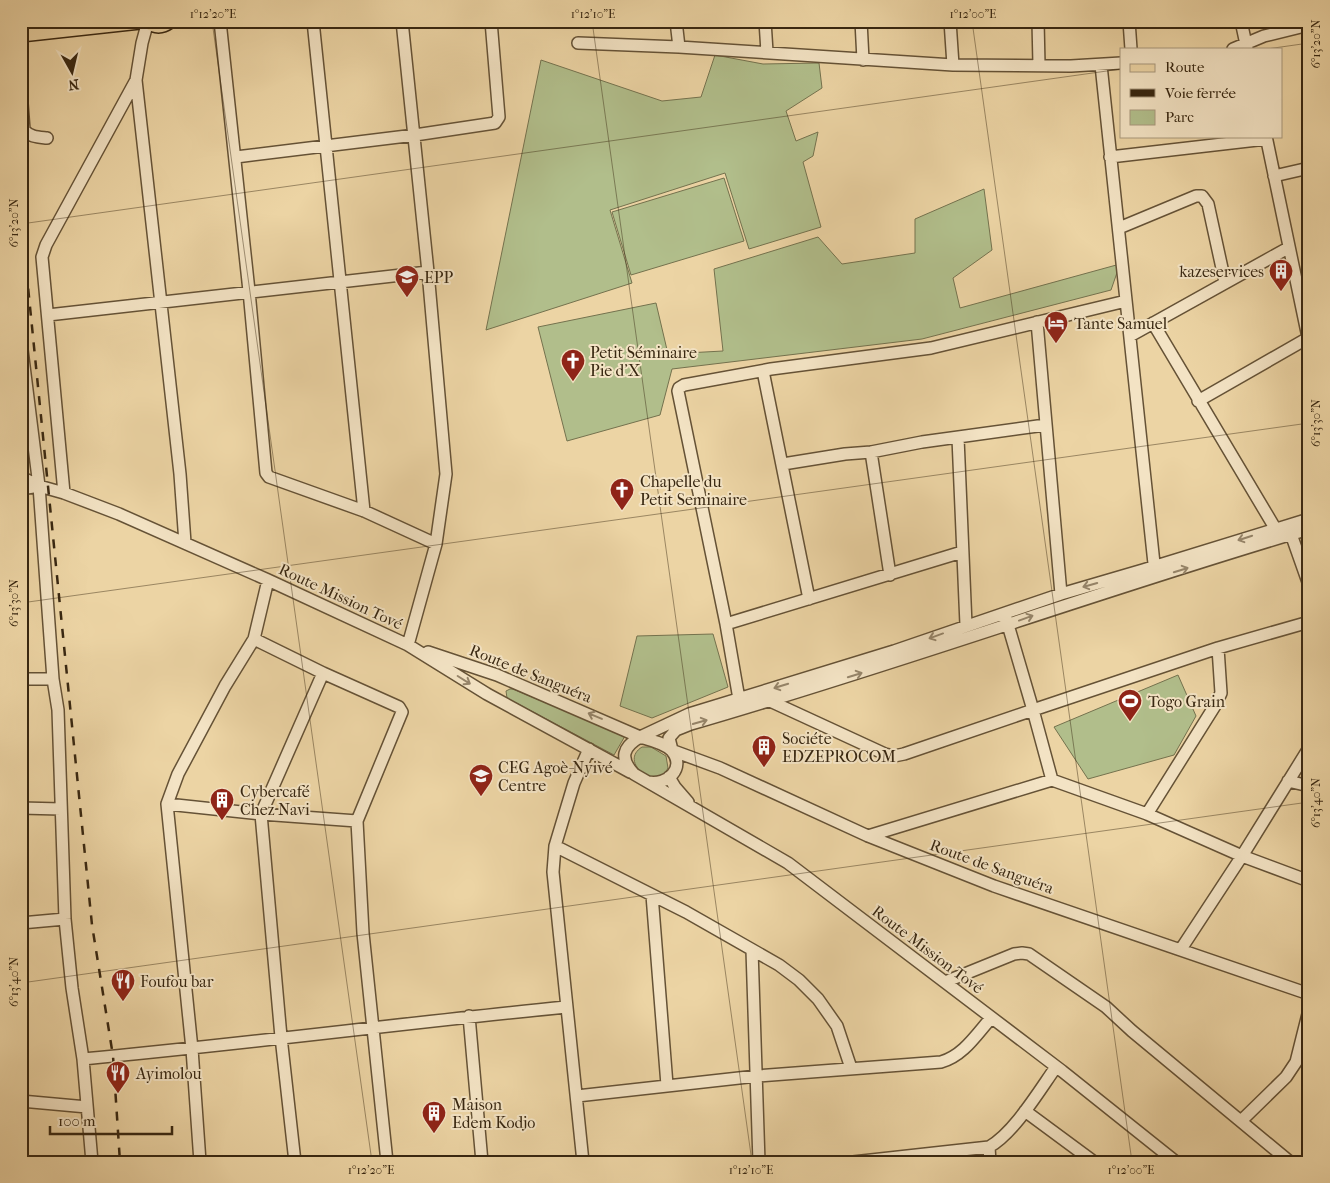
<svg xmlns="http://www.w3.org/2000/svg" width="1330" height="1183" viewBox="0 0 1330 1183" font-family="'IM FELL French Canon',serif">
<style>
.green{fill:#b1be8b;stroke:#74724e}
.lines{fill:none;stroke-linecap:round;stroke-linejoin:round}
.minor-casing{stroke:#655236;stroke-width:14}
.major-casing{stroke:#382711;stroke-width:18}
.minor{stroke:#f3e3c4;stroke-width:11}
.major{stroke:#ecd4a4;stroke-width:15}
.rail{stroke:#382711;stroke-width:2.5;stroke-dasharray:9 9;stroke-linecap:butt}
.oneway{stroke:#96856a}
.ticks{fill:none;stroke:#382711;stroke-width:1;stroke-opacity:0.45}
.labels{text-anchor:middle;stroke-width:4;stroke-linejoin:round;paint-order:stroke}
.poi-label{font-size:16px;fill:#382711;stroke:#f3e3c4;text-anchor:start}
.street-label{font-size:16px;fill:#382711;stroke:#f3e3c4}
.neatline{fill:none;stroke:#382711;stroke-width:2}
.ticks-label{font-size:12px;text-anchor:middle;fill:#382711}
</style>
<rect width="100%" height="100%" fill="#ecd4a4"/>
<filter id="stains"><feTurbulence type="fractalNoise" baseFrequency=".004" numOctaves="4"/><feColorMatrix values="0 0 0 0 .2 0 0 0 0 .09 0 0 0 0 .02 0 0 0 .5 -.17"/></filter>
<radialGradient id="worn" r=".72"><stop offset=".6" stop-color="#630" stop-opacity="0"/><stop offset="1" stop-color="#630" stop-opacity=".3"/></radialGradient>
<path class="green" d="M 715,55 L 763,64 L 819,63 L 822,88 L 786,111 L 796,141 L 818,132 L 813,156 L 803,162 L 821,227 L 749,249 L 725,173 L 610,210 L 632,283 L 486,330 L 541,60 L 662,101 L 701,97 Z
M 724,178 L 744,241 L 631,275 L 612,212 Z
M 984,189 L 992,250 L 953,278 L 960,308 L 1120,264 L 1111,290 L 922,339 L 672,369 L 660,415 L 567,441 L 538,327 L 656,303 L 668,354 L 723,351 L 714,269 L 818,237 L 842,264 L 915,253 L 915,219 Z
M 713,634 L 728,687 L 652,718 L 620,706 L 637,636 Z
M 1178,675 L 1196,716 L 1174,755 L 1088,779 L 1054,727 Z
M 510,689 L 513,689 L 625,736 L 614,755 L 507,698 L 506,691 Z
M 642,747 L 651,747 L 666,756 L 668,768 C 656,791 618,762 642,747 Z"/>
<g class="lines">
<defs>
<path id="minor" d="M 220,21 L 249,291 L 266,473 L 269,477 L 364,511 L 436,544
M 313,21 L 364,511
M 402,21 L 428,272 L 446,474 L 436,544 L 408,645
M 676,21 L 679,47 L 953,65 L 1071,66 L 1121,63
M 765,21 L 767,52
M 861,21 L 863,60
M 950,21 L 953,65
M 1038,21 L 1039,65
M 1129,21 L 1131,49
M 1241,21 L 1247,49
M 578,43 L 679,47
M 1233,49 L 1264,36 L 1309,25
M 1101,65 L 1155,573
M 136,80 L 180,474 L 185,543
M 21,91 L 24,130 C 30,137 38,137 47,138
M 1266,136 L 1309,342
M 236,157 L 415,135 L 495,123 L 499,117 L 491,21
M 1110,157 L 1266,139
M 1274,176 L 1309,168
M 1119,228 L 1196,196 L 1202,196 L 1208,204 L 1225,282
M 48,315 L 428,272
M 1037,322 L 1061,594
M 1153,323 L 1275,528
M 1130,336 L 1288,248
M 21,342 L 39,486 L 53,679 L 58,710 L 65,919 L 72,988 L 83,1059 L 92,1162
M 763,371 L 809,599
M 1198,401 L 1308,338
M 958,438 L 966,625
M 871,452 L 890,575
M 783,464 L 845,454 L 871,452 L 922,442 L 1045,425
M 21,477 L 39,486 L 64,493 L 119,514 L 268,580 L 408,645 L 487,694 L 630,772
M 21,489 L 39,486
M 64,493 L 42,257 L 46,245 L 136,80 L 142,43 L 148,21
M 1291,534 L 1309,585
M 1006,618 L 1033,710 L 1218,648 L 1309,622
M 726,624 L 962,552
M 254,639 L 323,673 L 261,814 L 281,1037 L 295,1162
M 428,652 L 497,675 L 640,737
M 323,673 L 399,707 L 402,712 L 357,821
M 21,679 L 53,679
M 739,699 L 726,624 L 678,391 L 679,388 L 684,385 L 771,369 L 931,348 L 1126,301
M 770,701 L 885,754 L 894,756 L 904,754 L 1033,710 L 1052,780
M 640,737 L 689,714 L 894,651 L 1061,594 L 1143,570 L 1309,519
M 671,750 L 720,768 L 868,836 L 994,886 L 1309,994
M 672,750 L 669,738 L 676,730 L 691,724 C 899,664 1102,590 1309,529
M 671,777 L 669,777 L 675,787 L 688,802
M 1288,781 L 1309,786
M 648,782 C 667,786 686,768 672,751 C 665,743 650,740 640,737 C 623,747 619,758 634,774 L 788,863 L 1062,1071 L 1176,1162
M 167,804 L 261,814 L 357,821 L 363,933 L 387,1162
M 21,808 L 61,809
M 1147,814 L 1216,704 L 1221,693 L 1218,648
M 868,836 L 1052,780 L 1147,814 L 1242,856 L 1309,881
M 555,846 L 686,912 L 779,965 L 799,980 L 818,999 L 837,1026 L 851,1068
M 652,895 L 667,1085
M 21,923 L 65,919
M 1181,949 L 1242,856 L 1309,748
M 752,950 L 759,1162
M 945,982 L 1014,954 L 1022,953 L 1029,954 L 1106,1007 L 1132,1031 L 1290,1162
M 469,1016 L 482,1162
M 83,1059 C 244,1044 405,1023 566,1007
M 577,1096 L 757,1076 L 941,1062 C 963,1056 976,1035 991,1018
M 21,1101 L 87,1107
M 1025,1111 L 1094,1162
M 1241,1121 L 1286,1077 L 1296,1062 L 1309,1010
M 989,1147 L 990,1162
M 200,1162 L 192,1049 L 167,804 L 178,774 L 225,686 L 254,639 L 268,580
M 583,1162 L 553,872 L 555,846 L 574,783 L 589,749
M 853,1162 L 989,1147 C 1014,1133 1039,1091 1056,1067"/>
<path id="major" d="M 148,21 C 155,26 162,26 169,21
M 21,34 L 140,21"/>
</defs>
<use href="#minor" class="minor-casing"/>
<use href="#major" class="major-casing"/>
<use href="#minor" class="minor"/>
<use href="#major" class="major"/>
<path class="rail" d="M 21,217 L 92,925 L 113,1056 L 120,1162"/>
</g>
<defs><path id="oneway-shaft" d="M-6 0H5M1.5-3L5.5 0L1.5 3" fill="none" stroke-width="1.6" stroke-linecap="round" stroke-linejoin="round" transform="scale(1.25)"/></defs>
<g class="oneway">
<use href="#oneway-shaft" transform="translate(1245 538) rotate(162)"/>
<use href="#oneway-shaft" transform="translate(1181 570) rotate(-17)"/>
<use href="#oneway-shaft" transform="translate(1090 585) rotate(164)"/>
<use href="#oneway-shaft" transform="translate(1026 618) rotate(-20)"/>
<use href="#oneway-shaft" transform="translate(936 636) rotate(160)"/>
<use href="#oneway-shaft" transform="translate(855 675) rotate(-17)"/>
<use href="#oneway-shaft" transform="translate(464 680) rotate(32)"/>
<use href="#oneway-shaft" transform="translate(781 686) rotate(163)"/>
<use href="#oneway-shaft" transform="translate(595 716) rotate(-157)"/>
<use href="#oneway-shaft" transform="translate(700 722) rotate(-16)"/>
</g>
<path class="ticks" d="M 212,21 L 372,1162M 592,21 L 752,1162M 972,21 L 1132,1162M 1267,49 L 1309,43M 21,224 L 1121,69M 21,603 L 1309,423M 21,983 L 1309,802"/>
<defs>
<symbol id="building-pin" viewBox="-11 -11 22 30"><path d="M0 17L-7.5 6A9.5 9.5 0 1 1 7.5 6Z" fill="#8f2418" stroke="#f3e3c4"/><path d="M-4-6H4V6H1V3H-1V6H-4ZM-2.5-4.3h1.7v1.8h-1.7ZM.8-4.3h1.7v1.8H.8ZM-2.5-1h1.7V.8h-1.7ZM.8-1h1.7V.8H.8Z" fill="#fff"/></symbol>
<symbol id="school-pin" viewBox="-11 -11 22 30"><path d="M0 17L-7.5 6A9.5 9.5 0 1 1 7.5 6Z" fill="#8f2418" stroke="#f3e3c4"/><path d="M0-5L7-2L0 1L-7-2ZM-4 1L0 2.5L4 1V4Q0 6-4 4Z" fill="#fff"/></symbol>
<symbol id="hotel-pin" viewBox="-11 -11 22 30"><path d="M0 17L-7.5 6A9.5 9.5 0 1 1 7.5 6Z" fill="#8f2418" stroke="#f3e3c4"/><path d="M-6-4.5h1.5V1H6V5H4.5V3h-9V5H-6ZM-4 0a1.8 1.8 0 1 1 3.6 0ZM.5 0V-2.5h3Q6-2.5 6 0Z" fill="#fff"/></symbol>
<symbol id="church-pin" viewBox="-11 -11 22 30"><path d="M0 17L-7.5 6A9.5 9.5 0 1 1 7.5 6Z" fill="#8f2418" stroke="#f3e3c4"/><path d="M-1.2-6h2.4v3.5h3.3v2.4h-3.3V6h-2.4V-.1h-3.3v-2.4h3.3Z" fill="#fff"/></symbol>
<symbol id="stadium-pin" viewBox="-11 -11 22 30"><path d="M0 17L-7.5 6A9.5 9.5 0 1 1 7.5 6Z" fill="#8f2418" stroke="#f3e3c4"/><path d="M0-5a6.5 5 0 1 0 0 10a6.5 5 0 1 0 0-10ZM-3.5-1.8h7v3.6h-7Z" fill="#fff"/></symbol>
<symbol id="restaurant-pin" viewBox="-11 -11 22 30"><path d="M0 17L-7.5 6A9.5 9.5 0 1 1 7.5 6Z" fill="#8f2418" stroke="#f3e3c4"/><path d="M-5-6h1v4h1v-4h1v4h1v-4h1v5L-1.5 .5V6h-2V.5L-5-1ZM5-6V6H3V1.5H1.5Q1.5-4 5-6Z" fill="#fff"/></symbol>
</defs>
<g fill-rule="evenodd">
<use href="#building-pin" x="1267" y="257" width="28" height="38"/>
<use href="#school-pin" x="393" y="263" width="28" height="38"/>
<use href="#hotel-pin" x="1042" y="309" width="28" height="38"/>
<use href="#church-pin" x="559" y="347" width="28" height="38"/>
<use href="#church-pin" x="608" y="476" width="28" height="38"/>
<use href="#stadium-pin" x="1116" y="687" width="28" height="38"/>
<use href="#building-pin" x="750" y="733" width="28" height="38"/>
<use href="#school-pin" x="467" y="762" width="28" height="38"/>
<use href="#building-pin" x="208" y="786" width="28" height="38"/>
<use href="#restaurant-pin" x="109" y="967" width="28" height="38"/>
<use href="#restaurant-pin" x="104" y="1059" width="28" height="38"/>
<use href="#building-pin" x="420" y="1099" width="28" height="38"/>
</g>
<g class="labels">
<g class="poi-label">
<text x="1264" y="277" text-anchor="end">kazeservices</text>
<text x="424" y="283">EPP</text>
<text x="1074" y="329">Tante Samuel</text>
<text x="590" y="358">Petit Séminaire<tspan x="590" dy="18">Pie d'X</tspan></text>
<text x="640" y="487">Chapelle du<tspan x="640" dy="18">Petit Seminaire</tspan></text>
<text x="1148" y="707">Togo Grain</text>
<text x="782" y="744">Sociéte<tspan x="782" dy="18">EDZEPROCOM</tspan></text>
<text x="498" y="773">CEG Agoè-Nyivé<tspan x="498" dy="18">Centre</tspan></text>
<text x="240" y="797">Cybercafé<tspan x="240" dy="18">Chez Navi</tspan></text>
<text x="140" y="987">Foufou bar</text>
<text x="136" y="1079">Ayimolou</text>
<text x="452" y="1110">Maison<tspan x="452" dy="18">Edem Kodjo</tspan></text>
</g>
<g class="street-label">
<text transform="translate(341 596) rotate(25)" y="6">Route Mission Tové</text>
<text transform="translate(531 673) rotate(22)" y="6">Route de Sanguéra</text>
<text transform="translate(992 866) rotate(20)" y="6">Route de Sanguéra</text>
<text transform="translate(928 949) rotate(37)" y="6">Route Mission Tové</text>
</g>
</g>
<rect width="1330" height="1183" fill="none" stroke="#ecd4a4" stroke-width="55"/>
<rect x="1120" y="48" width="162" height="90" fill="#f3e3c4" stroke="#a8987c"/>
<rect x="1130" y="64" width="25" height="8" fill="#ecd4a4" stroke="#a8987c"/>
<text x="1165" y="72" font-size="15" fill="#382711">Route</text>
<rect x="1130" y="89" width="25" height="8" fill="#382711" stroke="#a8987c"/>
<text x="1165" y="98" font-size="15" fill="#382711">Voie ferrée</text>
<rect x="1130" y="110" width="25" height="15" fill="#b1be8b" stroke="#a8987c"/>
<text x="1165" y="122" font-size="15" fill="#382711">Parc</text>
<g transform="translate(72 72) rotate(172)" stroke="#f3e3c4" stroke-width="4" paint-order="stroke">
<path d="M0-4L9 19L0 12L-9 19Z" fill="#382711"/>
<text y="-8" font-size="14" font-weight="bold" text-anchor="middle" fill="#382711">N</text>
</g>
<path d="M50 1126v8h122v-8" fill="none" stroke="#382711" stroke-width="2.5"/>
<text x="58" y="1126" font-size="15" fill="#382711" stroke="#f3e3c4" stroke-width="4" paint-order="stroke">100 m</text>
<rect x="28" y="28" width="1274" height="1128" class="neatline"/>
<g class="ticks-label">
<text x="213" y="18">1°12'20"E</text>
<text x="593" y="18">1°12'10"E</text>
<text x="973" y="18">1°12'00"E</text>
<text transform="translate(1316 44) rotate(-90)" y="4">6°13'20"N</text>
<text transform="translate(14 223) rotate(-90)" y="4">6°13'20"N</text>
<text transform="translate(1316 423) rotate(-90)" y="4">6°13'30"N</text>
<text transform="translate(14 603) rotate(-90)" y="4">6°13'30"N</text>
<text transform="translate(1316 803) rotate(-90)" y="4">6°13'40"N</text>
<text transform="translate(14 982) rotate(-90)" y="4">6°13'40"N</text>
<text x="371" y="1174">1°12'20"E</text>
<text x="751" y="1174">1°12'10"E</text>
<text x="1131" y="1174">1°12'00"E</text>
</g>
<rect width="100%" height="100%" filter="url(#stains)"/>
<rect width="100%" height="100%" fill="url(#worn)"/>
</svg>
